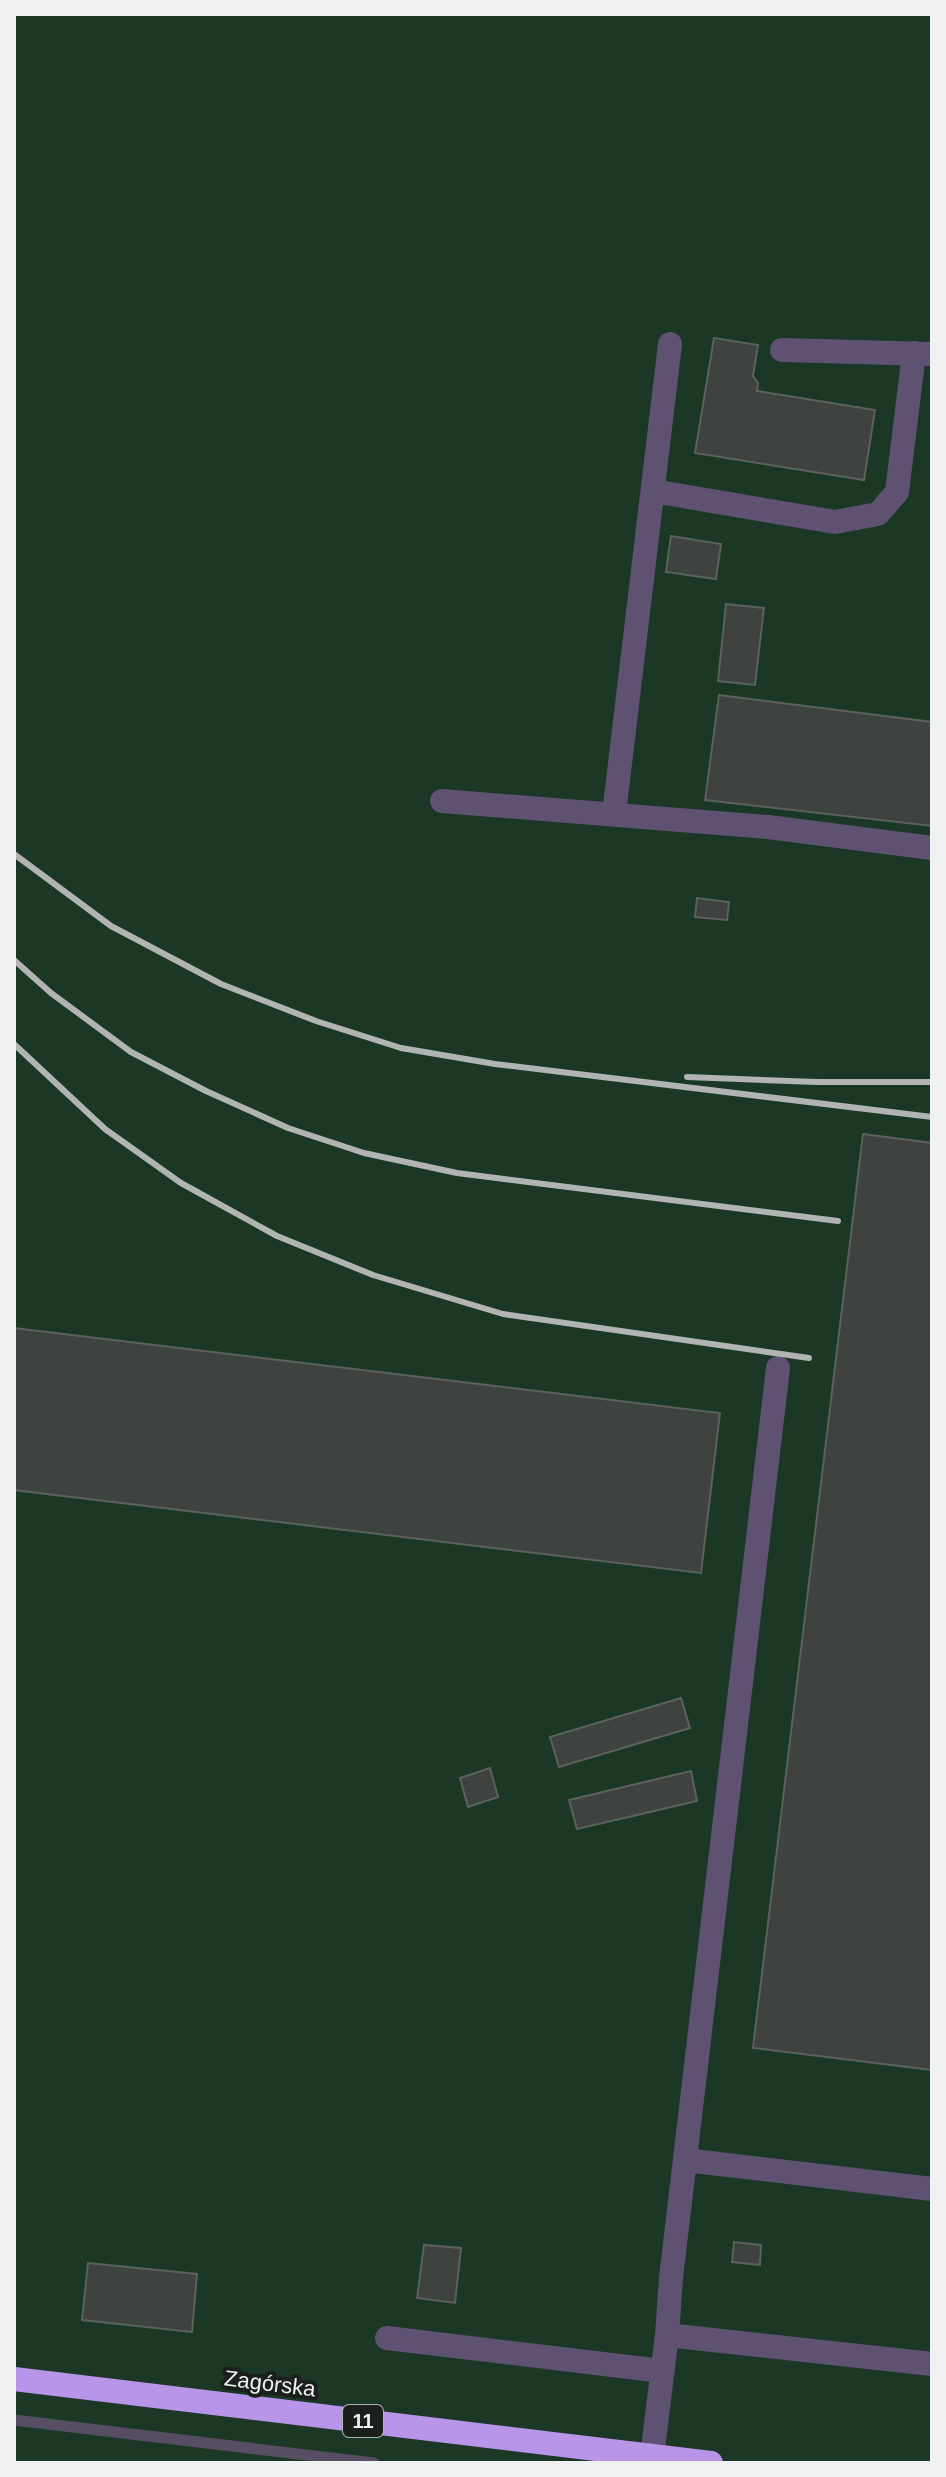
<svg xmlns="http://www.w3.org/2000/svg" width="946" height="2477" viewBox="0 0 946 2477" font-family="Arial,sans-serif">
<style>
.park{fill:#1b3827}
.lines{fill:none;stroke-linecap:round;stroke-linejoin:round}
.stream{stroke:#574e63;stroke-width:11}
.building{fill:#3e4340;stroke:#5b615d;stroke-width:2}
.minor{stroke:#5f5172;stroke-width:24}
.highway{stroke:#b995e9;stroke-width:24}
.rail{stroke:#b1b4b2;stroke-width:6}
.labels{text-anchor:middle;stroke-width:8;stroke-linejoin:round;paint-order:stroke}
.shield{fill:#1c201d;stroke:#b0b3b1;stroke-width:2}
.shield-label{font-size:20px;font-weight:bold;fill:#eff2f0}
.street-label{font-size:22px;fill:#eff2f0;stroke:#1c201d}
</style>
<rect width="100%" height="100%" fill="#1c201d"/>
<path class="park" d="M 14,14 L 932,14 L 932,2463 L 14,2463 Z"/>
<g class="lines">
<path class="stream" d="M 14,2420 L 374,2463"/>
</g>
<path class="building" d="M 714,338 L 758,345 L 753,376 L 758,383 L 757,391 L 875,410 L 864,480 L 695,453 Z
M 671,536 L 721,544 L 716,579 L 666,572 Z
M 726,604 L 764,608 L 755,685 L 718,681 Z
M 719,695 L 932,722 L 932,826 L 705,800 Z
M 697,898 L 729,902 L 727,920 L 695,917 Z
M 863,1134 L 932,1143 L 932,2070 L 753,2048 Z
M 14,1328 L 720,1413 L 701,1573 L 14,1490 Z
M 681,1698 L 690,1728 L 559,1767 L 550,1737 Z
M 490,1768 L 498,1797 L 468,1807 L 460,1778 Z
M 691,1771 L 697,1801 L 577,1829 L 569,1800 Z
M 734,2242 L 761,2245 L 760,2265 L 732,2262 Z
M 424,2245 L 461,2248 L 455,2303 L 417,2298 Z
M 88,2263 L 197,2274 L 192,2332 L 82,2320 Z"/>
<g class="lines">
<path class="minor" d="M 782,350 L 932,354
M 653,491 L 835,522 L 878,514 L 897,492 L 914,353
M 442,801 L 768,827 L 932,848
M 614,814 L 670,344
M 685,2160 L 932,2189
M 667,2335 L 671,2278 L 778,1368
M 387,2338 L 662,2371
M 652,2456 L 667,2335 L 932,2364"/>
<path class="highway" d="M 14,2379 L 711,2463"/>
<path class="rail" d="M 14,854 L 111,926 L 221,984 L 316,1021 L 401,1048 L 495,1064 L 932,1117
M 14,960 L 51,993 L 131,1052 L 206,1091 L 288,1128 L 364,1153 L 457,1173 L 838,1221
M 14,1044 L 105,1129 L 181,1183 L 277,1236 L 373,1275 L 503,1314 L 809,1358
M 687,1077 L 817,1082 L 932,1082"/>
</g>
<g class="labels">
<rect class="shield" x="343" y="2405" width="40" height="32" rx="6"/>
<g class="shield-label">
<text x="363" y="2428">11</text>
</g>
<g class="street-label">
<text transform="translate(270 2383) rotate(7)" y="8">Zagórska</text>
</g>
</g>
<rect width="946" height="2477" fill="none" stroke="#eff2f0" stroke-width="32"/>
</svg>
